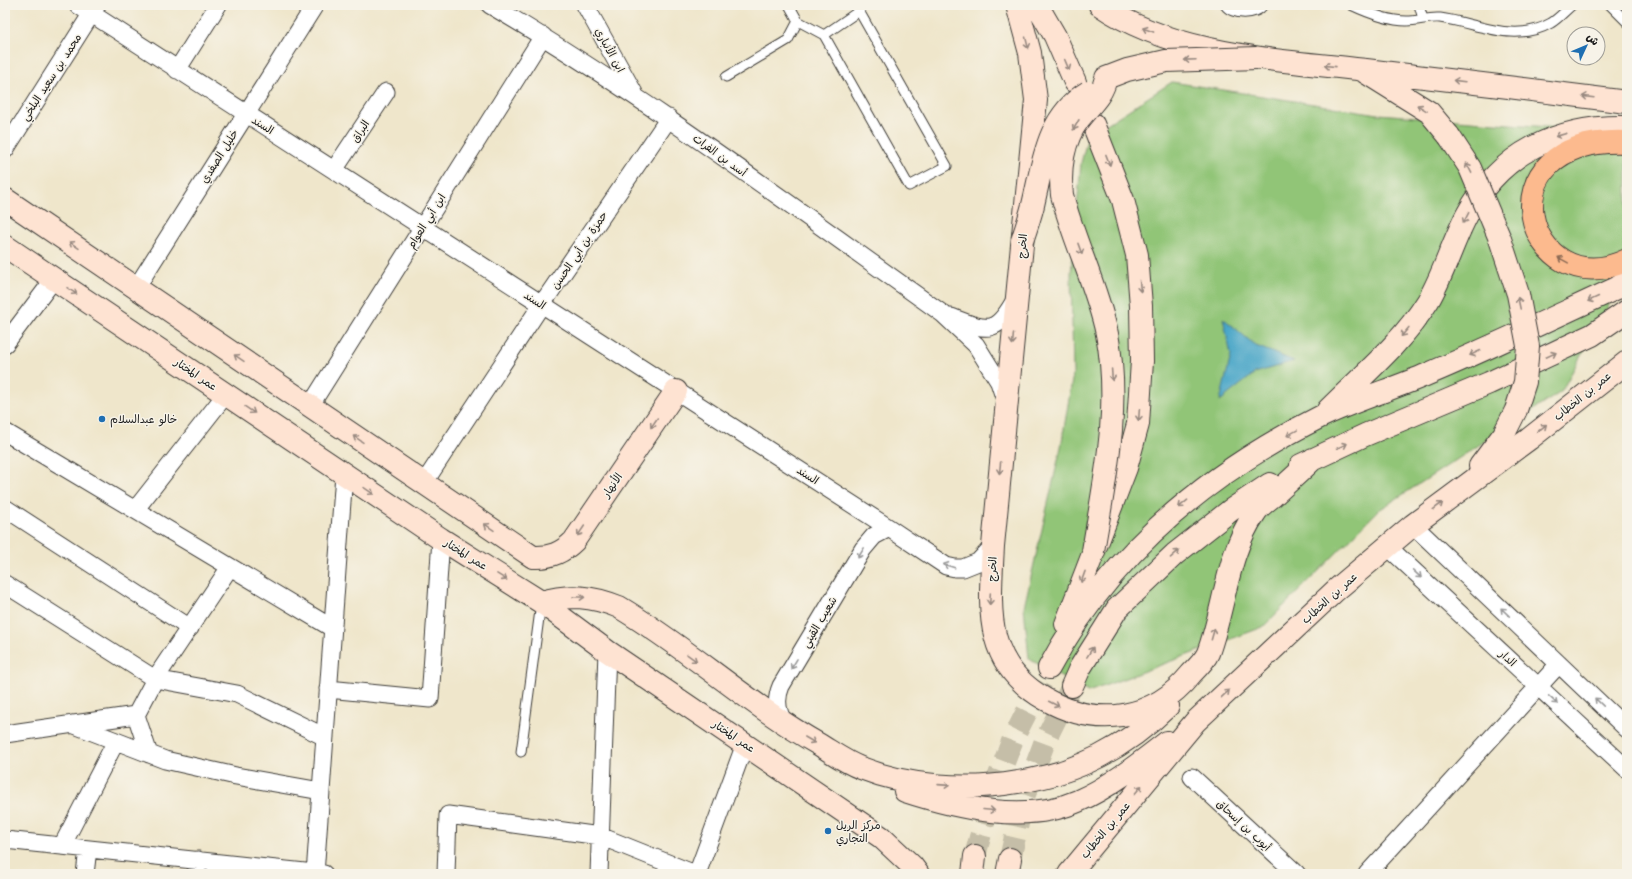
<svg xmlns="http://www.w3.org/2000/svg" width="1632" height="879" viewBox="0 0 1632 879" font-family="Kalam,'Playpen Sans Arabic',sans-serif">
<style>
.green{fill:#91c577;stroke:#56704a}
.water{fill:#4aa6c8;stroke:#336172}
.lines{fill:none;stroke-linecap:round;stroke-linejoin:round}
.secondary-tunnel{stroke:#c5bea8;stroke-width:22;stroke-dasharray:22 11;stroke-linecap:butt}
.lane-casing{stroke:#3c3a36;stroke-width:11}
.street-casing{stroke:#3c3a36;stroke-width:19}
.secondary-casing{stroke:#3c3a36;stroke-width:24}
.primary-casing{stroke:#3c3a36;stroke-width:24}
.lane{stroke:#fff;stroke-width:9}
.street{stroke:#fff;stroke-width:17}
.secondary{stroke:#fee3d2;stroke-width:22}
.primary{stroke:#fcba8e;stroke-width:22}
.secondary-bridge-casing{stroke:#3c3a36;stroke-width:24;stroke-linecap:butt}
.secondary-bridge{stroke:#fee3d2;stroke-width:22}
.oneway{stroke:#988980}
.oneway2{stroke:#8c6b55}
.oneway3{stroke:#999}
.poi-dot{fill:#1f6fb2;stroke:#f7f3e8;stroke-width:1.5}
.labels{text-anchor:middle;stroke-width:3;stroke-linejoin:round;paint-order:stroke}
.street-label{font-size:11px;fill:#1c1c1c;stroke:#f7f3e8}
.poi-label{font-size:11px;fill:#1c1c1c;stroke:#f7f3e8;text-anchor:start}
</style>
<rect width="100%" height="100%" fill="#f7f3e8"/>
<filter id="ink" filterUnits="userSpaceOnUse"><feTurbulence type="fractalNoise" baseFrequency=".025" numOctaves="2"/><feDisplacementMap in="SourceGraphic" scale="8" xChannelSelector="R" yChannelSelector="G"/><feConvolveMatrix kernelMatrix="1 2 1 2 8 2 1 2 1" color-interpolation-filters="sRGB"/></filter>
<filter id="wash" filterUnits="userSpaceOnUse"><feTurbulence type="fractalNoise" baseFrequency=".012" numOctaves="4" result="noise"/><feDisplacementMap in="SourceGraphic" scale="16" xChannelSelector="R" yChannelSelector="G"/><feGaussianBlur stdDeviation="0.9" result="paint"/><feColorMatrix in="noise" values="0 0 0 0 0 0 0 0 0 0 0 0 0 0 0 0 0 1.4 0 .05"/><feComposite in="paint" operator="in"/></filter>
<g filter="url(#wash)">
<rect width="100%" height="100%" fill="#efe6cb"/>
<path class="green" d="M 1172,82 L 1378,114 L 1549,127 L 1627,150 L 1627,272 L 1561,392 L 1379,510 L 1263,627 L 1088,692 L 1029,659 L 1024,607 L 1061,447 L 1073,374 L 1071,273 L 1081,163 L 1088,136 Z"/>
<path class="water" d="M 1223,318 L 1256,346 L 1294,361 L 1255,373 L 1220,401 L 1231,355 Z"/>
</g>
<g filter="url(#ink)">
<g class="lines">
<path class="secondary-tunnel" d="M 975,856 L 991,796 L 1013,739 L 1049,668
M 1010,859 L 1024,797 L 1045,741 L 1072,686"/>
<defs>
<path id="lane" d="M 1225,5 C 1232,16 1257,16 1263,5
M 1351,5 C 1368,13 1388,21 1407,21 C 1418,21 1429,17 1440,18 C 1477,23 1515,44 1551,23 C 1559,18 1565,11 1572,5
M 1419,5 L 1423,19
M 1610,5 L 1627,22
M 798,21 L 824,35 L 859,11 L 947,166 L 909,186 L 824,35
M 726,77 L 788,40 L 798,21 L 789,5
M 521,752 L 541,603"/>
<path id="street" d="M 78,5 L 889,528 L 946,566 L 955,568 L 963,568 L 978,562 L 993,546
M 490,5 C 648,98 794,208 943,314 L 976,345 L 999,382 L 1006,403
M 585,5 L 634,93
M 177,70 L 218,5
M 5,150 L 97,5
M 334,170 L 386,92
M 136,288 L 315,5
M 951,317 C 988,331 995,336 1016,298
M 5,344 L 54,279
M 310,406 L 543,36
M 5,432 L 332,628
M 424,483 L 542,304 L 669,118
M 5,508 L 190,628
M 135,510 L 226,394
M 1413,525 L 1627,729
M 1388,547 L 1627,769
M 5,584 L 155,679 L 230,567
M 328,689 L 430,699 L 441,539
M 72,724 L 165,760 L 236,776 L 321,791
M 786,725 C 777,713 775,700 781,686 L 863,549 L 874,536 L 889,528
M 5,734 L 136,715
M 149,754 L 136,715 L 155,679 L 237,694 L 325,737
M 1192,777 L 1297,874
M 5,840 L 324,874
M 62,846 L 116,741
M 85,874 L 88,849
M 196,874 L 198,860
M 315,874 L 344,474
M 446,874 L 448,815 L 600,836 L 695,874
M 599,874 L 607,651
M 697,874 L 745,744
M 1367,874 L 1559,664"/>
<path id="secondary" d="M 1017,5 L 1030,53 L 1036,100 L 993,546 C 990,607 982,663 1045,699 C 1096,728 1153,721 1191,674 C 1197,668 1205,660 1208,653 C 1225,607 1227,553 1255,513 C 1259,506 1267,501 1273,496 C 1286,484 1300,472 1313,459
M 1037,5 L 1055,36 L 1075,82
M 1100,5 C 1175,57 1286,60 1374,71 C 1458,81 1543,91 1627,102
M 1365,72 L 1429,112 L 1449,136
M 5,199 L 533,557 C 550,558 562,553 574,541 L 676,391
M 5,246 L 441,539 L 541,602 L 607,651 L 881,837 L 912,866 L 918,874
M 1328,410 C 1362,376 1402,343 1428,301 C 1444,274 1452,243 1467,215 C 1500,153 1558,125 1627,127
M 1301,465 L 1365,435 L 1489,383 L 1592,335 L 1627,311
M 1480,466 L 1504,434 L 1516,410
M 541,602 C 569,594 592,596 619,607 C 688,648 749,705 820,745 C 833,753 847,763 861,768 C 909,787 967,791 1018,782 C 1078,773 1125,748 1168,706
M 1066,624 L 1126,468 L 1138,424 L 1142,361 L 1141,306 L 1137,255 L 1123,200 L 1093,124
M 1049,668 C 1110,554 1206,474 1320,417 C 1355,400 1393,389 1428,374 C 1492,347 1554,317 1617,288 L 1627,281
M 1072,686 L 1080,668 L 1117,609 L 1175,554 L 1231,510 L 1270,484
M 905,791 C 957,808 1026,824 1078,801 C 1110,787 1140,763 1167,742
M 973,874 L 975,856
M 1007,874 L 1010,859
M 1069,874 L 1195,722 L 1336,590 L 1413,525 L 1529,439 L 1627,362"/>
<path id="primary" d="M 1627,142 C 1477,135 1526,308 1627,260"/>
</defs>
<use href="#lane" class="lane-casing"/>
<use href="#street" class="street-casing"/>
<use href="#secondary" class="secondary-casing"/>
<use href="#primary" class="primary-casing"/>
<use href="#lane" class="lane"/>
<use href="#street" class="street"/>
<use href="#secondary" class="secondary"/>
<use href="#primary" class="primary"/>
<defs>
<path id="secondary-bridge" d="M 1449,136 L 1470,168 L 1500,239 L 1518,294 L 1528,346 L 1525,382 L 1516,410
M 1022,241 C 1026,229 1030,217 1033,205 C 1043,163 1047,117 1088,92
M 1093,551 C 1105,479 1121,408 1107,334 C 1097,286 1074,242 1062,195 C 1059,169 1063,140 1079,119 C 1091,104 1102,96 1106,78 L 1127,70 L 1166,61 L 1257,58"/>
</defs>
<use href="#secondary-bridge" class="secondary-bridge-casing"/>
<use href="#secondary-bridge" class="secondary-bridge"/>
</g>
<defs><path id="oneway-shaft" d="M-6 0H5M1.5-3L5.5 0L1.5 3" fill="none" stroke-width="1.6" stroke-linecap="round" stroke-linejoin="round"/></defs>
<g class="oneway">
<use href="#oneway-shaft" transform="translate(1148 30) rotate(-160)"/>
<use href="#oneway-shaft" transform="translate(1027 43) rotate(76)"/>
<use href="#oneway-shaft" transform="translate(1190 60) rotate(178)"/>
<use href="#oneway-shaft" transform="translate(1067 65) rotate(67)"/>
<use href="#oneway-shaft" transform="translate(1330 66) rotate(-174)"/>
<use href="#oneway-shaft" transform="translate(1459 81) rotate(-173)"/>
<use href="#oneway-shaft" transform="translate(1588 97) rotate(-173)"/>
<use href="#oneway-shaft" transform="translate(1422 108) rotate(-149)"/>
<use href="#oneway-shaft" transform="translate(1076 125) rotate(119)"/>
<use href="#oneway-shaft" transform="translate(1561 135) rotate(164)"/>
<use href="#oneway-shaft" transform="translate(1108 160) rotate(69)"/>
<use href="#oneway-shaft" transform="translate(1469 168) rotate(-118)"/>
<use href="#oneway-shaft" transform="translate(1466 218) rotate(117)"/>
<use href="#oneway-shaft" transform="translate(74 245) rotate(-146)"/>
<use href="#oneway-shaft" transform="translate(1080 249) rotate(70)"/>
<use href="#oneway-shaft" transform="translate(1140 286) rotate(85)"/>
<use href="#oneway-shaft" transform="translate(72 291) rotate(34)"/>
<use href="#oneway-shaft" transform="translate(1593 299) rotate(155)"/>
<use href="#oneway-shaft" transform="translate(1519 303) rotate(-102)"/>
<use href="#oneway-shaft" transform="translate(1405 332) rotate(130)"/>
<use href="#oneway-shaft" transform="translate(1013 339) rotate(95)"/>
<use href="#oneway-shaft" transform="translate(1475 353) rotate(155)"/>
<use href="#oneway-shaft" transform="translate(1551 355) rotate(-25)"/>
<use href="#oneway-shaft" transform="translate(239 358) rotate(-146)"/>
<use href="#oneway-shaft" transform="translate(1112 375) rotate(86)"/>
<use href="#oneway-shaft" transform="translate(250 410) rotate(34)"/>
<use href="#oneway-shaft" transform="translate(1139 415) rotate(94)"/>
<use href="#oneway-shaft" transform="translate(654 423) rotate(124)"/>
<use href="#oneway-shaft" transform="translate(1542 428) rotate(-39)"/>
<use href="#oneway-shaft" transform="translate(1292 433) rotate(151)"/>
<use href="#oneway-shaft" transform="translate(358 439) rotate(-146)"/>
<use href="#oneway-shaft" transform="translate(1342 446) rotate(-25)"/>
<use href="#oneway-shaft" transform="translate(1000 468) rotate(96)"/>
<use href="#oneway-shaft" transform="translate(369 491) rotate(34)"/>
<use href="#oneway-shaft" transform="translate(1183 504) rotate(140)"/>
<use href="#oneway-shaft" transform="translate(1438 506) rotate(-37)"/>
<use href="#oneway-shaft" transform="translate(489 527) rotate(-146)"/>
<use href="#oneway-shaft" transform="translate(581 531) rotate(124)"/>
<use href="#oneway-shaft" transform="translate(1175 554) rotate(-41)"/>
<use href="#oneway-shaft" transform="translate(502 577) rotate(32)"/>
<use href="#oneway-shaft" transform="translate(1083 577) rotate(110)"/>
<use href="#oneway-shaft" transform="translate(579 597) rotate(3)"/>
<use href="#oneway-shaft" transform="translate(990 599) rotate(93)"/>
<use href="#oneway-shaft" transform="translate(1213 634) rotate(-74)"/>
<use href="#oneway-shaft" transform="translate(1090 652) rotate(-58)"/>
<use href="#oneway-shaft" transform="translate(692 658) rotate(36)"/>
<use href="#oneway-shaft" transform="translate(1225 694) rotate(-43)"/>
<use href="#oneway-shaft" transform="translate(1054 704) rotate(27)"/>
<use href="#oneway-shaft" transform="translate(810 740) rotate(30)"/>
<use href="#oneway-shaft" transform="translate(944 785) rotate(4)"/>
<use href="#oneway-shaft" transform="translate(1138 790) rotate(-50)"/>
<use href="#oneway-shaft" transform="translate(989 810) rotate(5)"/>
</g>
<use class="oneway2" href="#oneway-shaft" transform="translate(1563 260) rotate(-151)"/>
<g class="oneway3">
<use href="#oneway-shaft" transform="translate(861 553) rotate(122)"/>
<use href="#oneway-shaft" transform="translate(949 566) rotate(-162)"/>
<use href="#oneway-shaft" transform="translate(1417 574) rotate(43)"/>
<use href="#oneway-shaft" transform="translate(1505 612) rotate(-136)"/>
<use href="#oneway-shaft" transform="translate(794 664) rotate(121)"/>
<use href="#oneway-shaft" transform="translate(1553 700) rotate(43)"/>
<use href="#oneway-shaft" transform="translate(1599 702) rotate(-136)"/>
</g>
</g>
<g class="poi-dot">
<circle cx="102" cy="419" r="4"/>
<circle cx="828" cy="831" r="4"/>
</g>
<g class="labels">
<g class="street-label">
<text transform="translate(610 50) rotate(61)" y="4">ابن الأنباري</text>
<text transform="translate(51 77) rotate(-57)" y="4">محمد بن سعيد البلخي</text>
<text transform="translate(263 125) rotate(32)" y="4">السند</text>
<text transform="translate(360 131) rotate(-57)" y="4">البراق</text>
<text transform="translate(720 155) rotate(36)" y="4">أسد بن الفرات</text>
<text transform="translate(219 156) rotate(-58)" y="4">خليل الصفدي</text>
<text transform="translate(426 221) rotate(-58)" y="4">ابن أبي العوام</text>
<text transform="translate(1022 246) rotate(-85)" y="4">الخرج</text>
<text transform="translate(579 250) rotate(-56)" y="4">حمزة بن أبي الحسن</text>
<text transform="translate(535 300) rotate(33)" y="4">السند</text>
<text transform="translate(196 374) rotate(34)" y="4">عمر المختار</text>
<text transform="translate(1582 396) rotate(-39)" y="4">عمر بن الخطاب</text>
<text transform="translate(808 475) rotate(33)" y="4">السند</text>
<text transform="translate(612 485) rotate(-56)" y="4">الأنهار</text>
<text transform="translate(466 554) rotate(32)" y="4">عمر المختار</text>
<text transform="translate(992 569) rotate(-87)" y="4">الخرج</text>
<text transform="translate(1329 598) rotate(-42)" y="4">عمر بن الخطاب</text>
<text transform="translate(819 622) rotate(-59)" y="4">شعيب القيني</text>
<text transform="translate(1508 658) rotate(43)" y="4">الدار</text>
<text transform="translate(734 736) rotate(34)" y="4">عمر المختار</text>
<text transform="translate(1244 825) rotate(43)" y="4">أيوب بن إسحاق</text>
<text transform="translate(1105 830) rotate(-50)" y="4">عمر بن الخطاب</text>
</g>
<g class="poi-label">
<text x="110" y="423">خالو عبدالسلام</text>
<text x="836" y="829">مركز الريل<tspan x="836" dy="13">التجاري</tspan></text>
</g>
</g>
<rect width="1632" height="879" fill="none" stroke="#f7f3e8" stroke-width="20"/>
<g transform="translate(1586 46) rotate(46)"><circle r="19" fill="#f7f3e8" stroke="#9f9d96"/>
<path d="M0-3L7 15L0 10L-7 15Z" fill="#1f6fb2"/>
<text y="-6" font-size="11" font-weight="bold" text-anchor="middle" fill="#1c1c1c">ش</text>
</g>
</svg>
